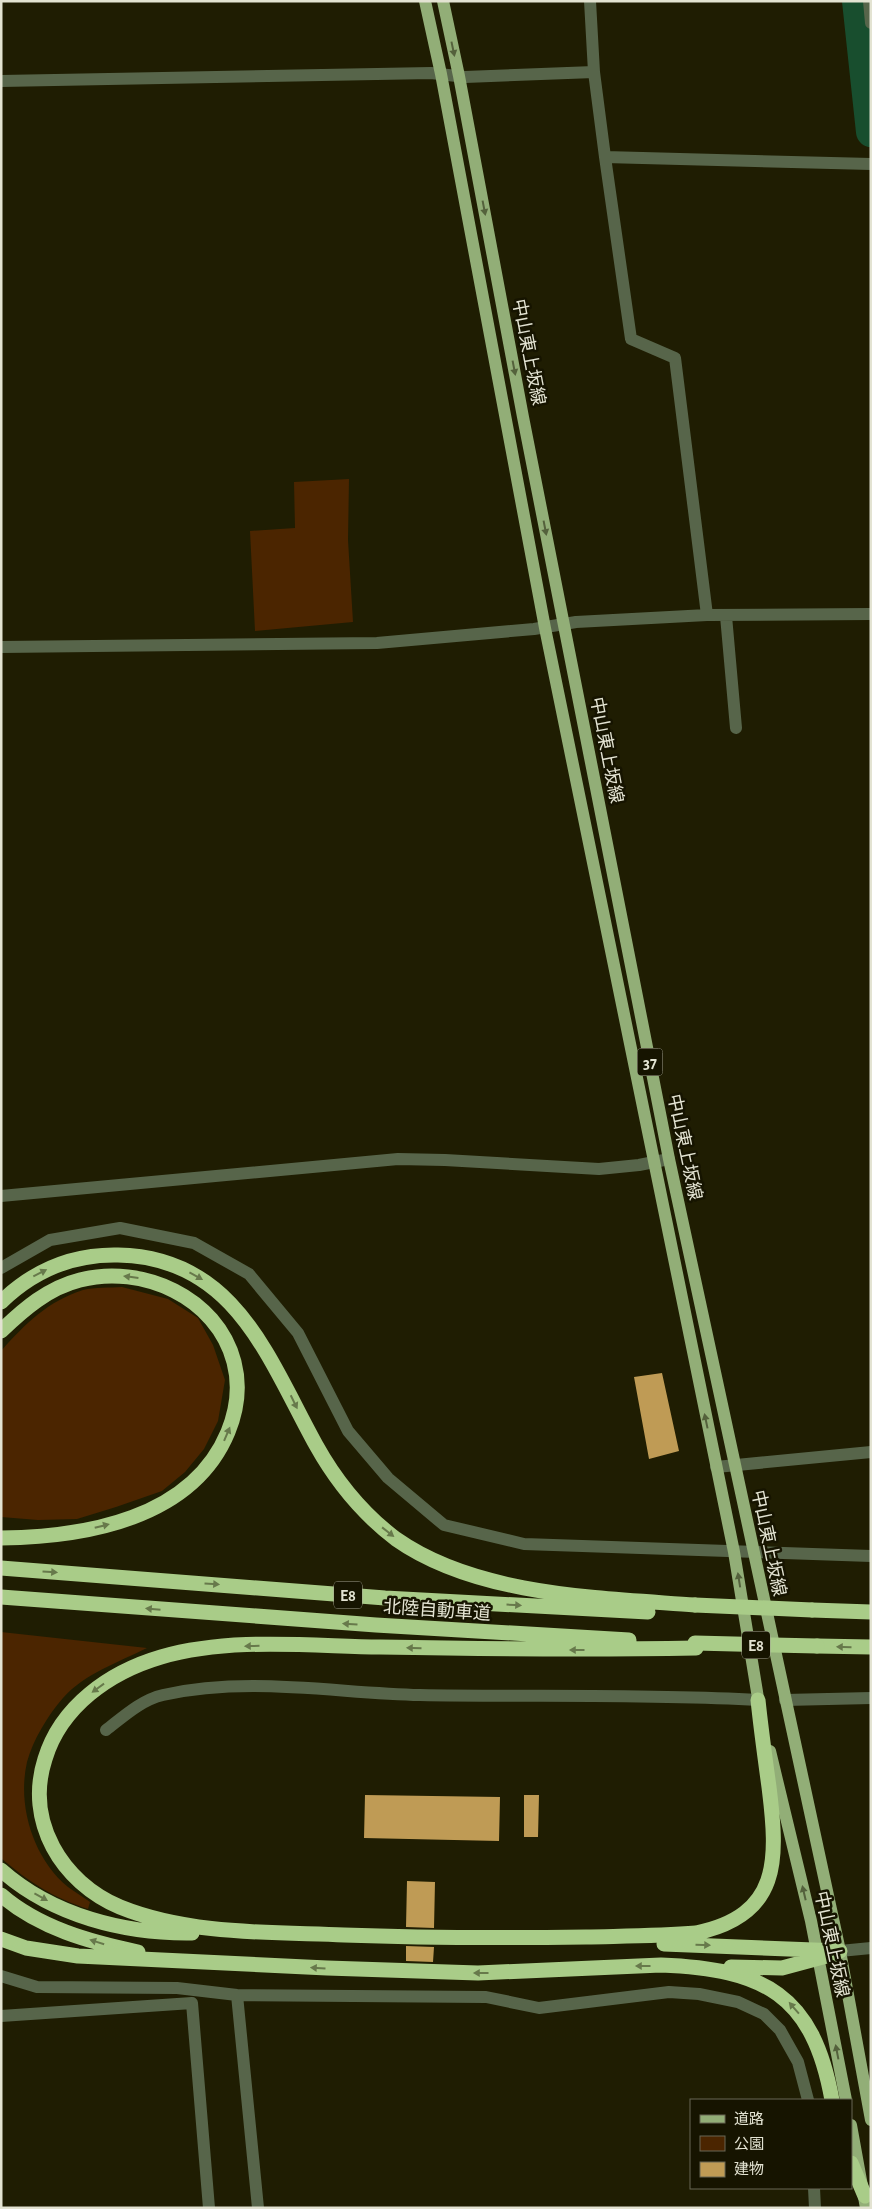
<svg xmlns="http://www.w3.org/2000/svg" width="872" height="2209" viewBox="0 0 872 2209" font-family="'Alegreya Sans','Noto Sans JP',sans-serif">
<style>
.green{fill:#4b2500}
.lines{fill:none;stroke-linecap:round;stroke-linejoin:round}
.river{stroke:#184e2e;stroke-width:30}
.building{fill:#bf9b55}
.minor{stroke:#57654a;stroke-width:12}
.major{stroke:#92ae77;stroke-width:12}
.highway{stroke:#a9cc88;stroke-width:15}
.highway-bridge{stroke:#a9cc88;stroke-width:15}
.oneway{fill:#54613c}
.oneway2{fill:#67794b}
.labels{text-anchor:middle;stroke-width:5;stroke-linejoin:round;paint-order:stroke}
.shield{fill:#161400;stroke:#a6a593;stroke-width:1}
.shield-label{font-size:16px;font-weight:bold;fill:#e3e3d2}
.street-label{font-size:18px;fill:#e3e3d2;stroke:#161400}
</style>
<rect width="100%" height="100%" fill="#1f1d02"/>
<path class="green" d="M 349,479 L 348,540 L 353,622 L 255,631 L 250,531 L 295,528 L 294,482 Z
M 122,1287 L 168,1299 L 198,1318 L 213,1345 L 225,1380 L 218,1421 L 204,1449 L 185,1472 L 162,1491 L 116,1507 L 77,1519 L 38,1520 L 1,1517 L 1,1351 C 25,1324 48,1301 83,1290 C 95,1287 110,1288 122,1287 Z
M 1,1632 L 147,1648 C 119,1662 84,1674 63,1698 C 48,1715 33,1740 27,1762 C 17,1805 33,1858 68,1887 C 75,1892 83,1897 90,1902 L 88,1909 C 52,1897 29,1882 1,1858 Z"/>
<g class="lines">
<path class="river" d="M 857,1 L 871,132"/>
</g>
<path class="building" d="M 662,1373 L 679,1451 L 649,1459 L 634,1377 Z
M 365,1795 L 500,1797 L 499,1841 L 364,1838 Z
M 524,1795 L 539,1795 L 538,1837 L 524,1837 Z
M 407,1881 L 435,1882 L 434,1928 L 406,1927 Z
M 406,1946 L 434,1947 L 433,1962 L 406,1961 Z"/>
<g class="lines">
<path class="minor" d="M 590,1 L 594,72
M 869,1 L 871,23
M 1,81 L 431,73 L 465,77 L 594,72 L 605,157 L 871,164
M 605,157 L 631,339 L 675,358 L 707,615
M 726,616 L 736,728
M 1,647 L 377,643 L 534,629 L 576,622 L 707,615 L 871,614
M 1,1196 L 398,1159 L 445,1160 L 599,1169 L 639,1165 L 669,1159
M 1,1268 L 50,1240 L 120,1228 L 194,1243 L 249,1274 L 298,1333 L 348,1431 L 388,1478 L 444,1525 L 524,1544 L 871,1556
M 716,1467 L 871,1452
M 785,1700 L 871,1698
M 106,1730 C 123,1717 141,1700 163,1695 C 248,1676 335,1693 420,1695 C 533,1697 645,1694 758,1700
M 840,1951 L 871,1948
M 1,1976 L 37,1987 L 177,1988 L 237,1995 L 486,1997 L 539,2008 L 669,1992 L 699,1994 L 738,2002 L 764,2014 L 780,2030 L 798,2062 L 808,2100
M 237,1995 L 258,2208
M 1,2016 L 192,2003 L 209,2208
M 814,2188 L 815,2208"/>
<path class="major" d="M 425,1 L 441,74 L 545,628 L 734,1552 L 760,1710
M 443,1 L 459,76 L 523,417 L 669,1159 L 840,1951 L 871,2120
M 770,1751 L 811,1921 L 846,2100
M 851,2125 L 866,2208"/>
<path class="highway" d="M 1,1302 C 33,1271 73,1254 118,1255 C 235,1257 268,1358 316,1445 C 336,1481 363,1514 396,1539 C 477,1596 600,1598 695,1605
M 1,1331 C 24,1309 48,1288 80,1280 C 142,1264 217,1297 234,1362 C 240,1385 237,1410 228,1432 C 192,1519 85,1537 1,1538
M 1,1568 L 385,1598 L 648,1612
M 1,1597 L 376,1625 L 629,1640
M 812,1610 L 871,1612
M 817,1646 L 871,1647
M 696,1648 C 590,1650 486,1649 380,1647 C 309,1646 231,1637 161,1657 C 110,1672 61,1706 45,1759 C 25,1821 61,1882 120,1907 C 189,1935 270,1932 344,1935 C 425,1938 505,1938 586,1937 C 623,1936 659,1936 696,1933 C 781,1915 778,1860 769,1787 C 765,1758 761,1729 758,1700
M 1,1870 C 53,1916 125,1934 192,1933
M 1,1895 C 39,1928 90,1942 138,1952
M 1,1939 L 26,1948 L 78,1956 L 327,1968 L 478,1973 L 661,1965 C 764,1969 813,1994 832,2100
M 664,1944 L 840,1951
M 731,1967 L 782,1968 L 834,1954
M 851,2163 L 865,2196"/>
<path class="highway-bridge" d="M 695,1605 L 812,1610
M 695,1643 L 817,1646"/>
</g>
<defs><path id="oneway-solid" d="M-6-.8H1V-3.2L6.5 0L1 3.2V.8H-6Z" transform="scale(1.25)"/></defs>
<g class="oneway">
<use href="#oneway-solid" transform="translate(453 49) rotate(78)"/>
<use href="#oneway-solid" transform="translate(484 208) rotate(79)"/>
<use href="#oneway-solid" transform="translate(514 368) rotate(79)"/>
<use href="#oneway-solid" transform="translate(545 528) rotate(79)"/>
<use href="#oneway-solid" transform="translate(706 1421) rotate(-102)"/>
<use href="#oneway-solid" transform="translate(739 1580) rotate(-99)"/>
<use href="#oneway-solid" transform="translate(804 1893) rotate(-103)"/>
<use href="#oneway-solid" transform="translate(837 2052) rotate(-101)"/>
</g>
<g class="oneway2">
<use href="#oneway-solid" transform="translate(40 1273) rotate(-27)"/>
<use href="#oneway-solid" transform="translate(196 1276) rotate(29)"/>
<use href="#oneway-solid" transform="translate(131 1277) rotate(-173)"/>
<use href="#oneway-solid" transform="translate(294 1402) rotate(64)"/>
<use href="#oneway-solid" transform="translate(227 1434) rotate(-67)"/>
<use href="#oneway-solid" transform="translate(102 1526) rotate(-14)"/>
<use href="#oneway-solid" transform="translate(388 1532) rotate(38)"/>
<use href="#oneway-solid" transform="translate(50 1572) rotate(4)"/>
<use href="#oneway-solid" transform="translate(212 1584) rotate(4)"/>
<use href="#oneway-solid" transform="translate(514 1605) rotate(3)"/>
<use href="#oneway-solid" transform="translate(153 1609) rotate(-175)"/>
<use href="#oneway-solid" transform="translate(350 1624) rotate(-176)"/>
<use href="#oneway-solid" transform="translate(252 1646) rotate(179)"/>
<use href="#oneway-solid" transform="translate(844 1647) rotate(-179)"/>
<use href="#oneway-solid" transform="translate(414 1648) rotate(-179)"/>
<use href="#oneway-solid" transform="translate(577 1650) rotate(180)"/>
<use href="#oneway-solid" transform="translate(98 1688) rotate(144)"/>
<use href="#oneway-solid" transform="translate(41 1897) rotate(29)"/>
<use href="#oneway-solid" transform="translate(97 1942) rotate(-163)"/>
<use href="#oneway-solid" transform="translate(703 1945) rotate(2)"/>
<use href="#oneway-solid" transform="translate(643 1966) rotate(180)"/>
<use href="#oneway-solid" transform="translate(318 1968) rotate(-177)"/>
<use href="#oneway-solid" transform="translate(481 1973) rotate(-180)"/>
<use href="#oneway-solid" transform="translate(794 2008) rotate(-131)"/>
</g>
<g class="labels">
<g class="shield">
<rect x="637.5" y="1048.5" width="25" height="27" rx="4"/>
<rect x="334" y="1581.5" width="28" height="27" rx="4"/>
<rect x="742" y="1631.5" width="28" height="27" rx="4"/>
</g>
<g class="shield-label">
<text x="650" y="1068">37</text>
<text x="348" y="1601">E8</text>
<text x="756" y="1651">E8</text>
</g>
<g class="street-label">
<text transform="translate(529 352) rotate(79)" y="6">中山東上坂線</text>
<text transform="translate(607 750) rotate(79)" y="6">中山東上坂線</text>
<text transform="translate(685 1147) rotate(78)" y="6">中山東上坂線</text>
<text transform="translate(769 1543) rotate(78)" y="6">中山東上坂線</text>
<text transform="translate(437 1610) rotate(4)" y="6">北陸自動車道</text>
<text transform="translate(832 1944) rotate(78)" y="6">中山東上坂線</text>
</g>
</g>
<rect width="872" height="2209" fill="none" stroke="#e3e3d2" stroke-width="5"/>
<rect x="690" y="2099" width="162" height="90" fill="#161400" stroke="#686754"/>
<rect x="700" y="2115" width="25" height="8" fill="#92ae77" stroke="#686754"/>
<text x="734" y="2124" font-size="15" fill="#e3e3d2">道路</text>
<rect x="700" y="2136" width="25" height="15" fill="#4b2500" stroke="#686754"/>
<text x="734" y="2149" font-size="15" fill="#e3e3d2">公園</text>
<rect x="700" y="2162" width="25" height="15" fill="#bf9b55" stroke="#686754"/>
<text x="734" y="2174" font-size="15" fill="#e3e3d2">建物</text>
</svg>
